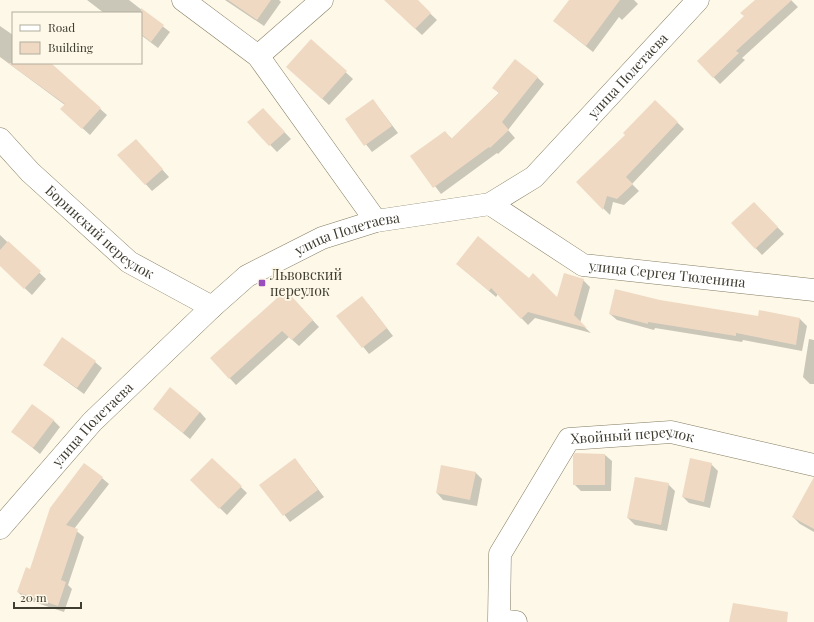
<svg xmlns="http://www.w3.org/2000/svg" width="814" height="622" viewBox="0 0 814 622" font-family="'Playfair Display',serif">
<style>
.shadow{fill:#0003}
.building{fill:#f0d9c3}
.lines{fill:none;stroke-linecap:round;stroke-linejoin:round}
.minor-casing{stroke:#847c62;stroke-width:23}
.tertiary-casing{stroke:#847c62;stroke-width:23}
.minor{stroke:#fff;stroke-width:22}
.tertiary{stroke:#fff;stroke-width:22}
.poi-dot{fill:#994dbe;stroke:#fdf8e7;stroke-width:1.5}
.labels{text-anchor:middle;stroke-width:3.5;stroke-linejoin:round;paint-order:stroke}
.street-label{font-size:14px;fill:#403d31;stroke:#fdf8e7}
.poi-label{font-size:14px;fill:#403d31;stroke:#fdf8e7;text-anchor:start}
</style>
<rect width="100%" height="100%" fill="#fdf8e7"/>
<path class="shadow" d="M 87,0 L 129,0 L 170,32 L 158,48 L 141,35 L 141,13 L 104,13 Z
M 225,0 L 279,0 L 281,2 L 264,26 Z
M 385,0 L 416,0 L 437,20 L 422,35 Z
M 570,0 L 634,0 L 638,4 L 622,20 L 619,17 L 593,52 L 554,21 Z
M 756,0 L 791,0 L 798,7 L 742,58 L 745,60 L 720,84 L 698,61 L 745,16 Z
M 0,26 L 13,35 L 13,63 L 49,63 L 107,115 L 90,135 L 68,115 L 65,105 L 0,57 Z
M 311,40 L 353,79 L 329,105 L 294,73 Z
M 537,77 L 544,84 L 508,130 L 515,138 L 498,154 L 497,153 L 441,194 L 412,156 L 445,132 L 452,139 L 499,93 L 494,88 Z
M 373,100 L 398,133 L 372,152 L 346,119 Z
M 655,101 L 684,129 L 632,184 L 639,191 L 624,205 L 613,202 L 610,215 L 577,182 L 627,135 Z
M 269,116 L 291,139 L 277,152 L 248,122 Z
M 142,147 L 169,177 L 152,191 L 119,155 Z
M 754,203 L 784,234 L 762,255 L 732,223 Z
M 0,235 L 46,279 L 32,295 L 0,265 Z
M 457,264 L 558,299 L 583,280 L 590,287 L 580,323 L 591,333 L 535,318 L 528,325 L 498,294 L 496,297 Z
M 292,298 L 319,327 L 299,346 L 289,337 L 236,385 L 211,358 Z
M 660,301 L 759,317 L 760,311 L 800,319 L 807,326 L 802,351 L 743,340 L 742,342 L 655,328 L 654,330 L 617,320 L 610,314 Z
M 368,304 L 393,336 L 369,354 L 338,316 Z
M 809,339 L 814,340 L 814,384 L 810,384 L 803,377 Z
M 95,362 L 102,368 L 84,394 L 44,365 Z
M 200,412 L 206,419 L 190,439 L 161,415 Z
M 53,420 L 60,427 L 40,454 L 13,432 Z
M 605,455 L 612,461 L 611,491 L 581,491 L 574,484 Z
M 212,459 L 247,493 L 227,515 L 191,480 Z
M 295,459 L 324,497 L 290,522 L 261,485 Z
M 711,464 L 718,471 L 710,508 L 689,503 L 683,497 Z
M 475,472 L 482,479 L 477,506 L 443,500 L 437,493 Z
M 102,478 L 109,484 L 74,529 L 84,537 L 68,585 L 72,589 L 64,612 L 25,599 L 18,592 L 30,570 Z
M 668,484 L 675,491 L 667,531 L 635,525 L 628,518 Z
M 814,485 L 814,532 L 800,524 L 793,517 Z"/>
<path class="building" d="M 228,0 L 271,0 L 257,20 Z
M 384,0 L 418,0 L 431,13 L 415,29 Z
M 569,0 L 620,0 L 586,46 L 553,21 Z
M 755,0 L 792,0 L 736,51 L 739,53 L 713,78 L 697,61 L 744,16 L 740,13 Z
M 141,8 L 164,25 L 151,42 L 141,34 Z
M 311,39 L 347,71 L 322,99 L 286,67 Z
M 515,59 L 538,77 L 502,122 L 509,130 L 490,148 L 489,147 L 433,188 L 410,156 L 445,131 L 451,139 L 499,93 L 492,88 Z
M 8,63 L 51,63 L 101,108 L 82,129 L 60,109 L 65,104 Z
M 373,99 L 392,126 L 364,146 L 345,119 Z
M 655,100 L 678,122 L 626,177 L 633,184 L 617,199 L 607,196 L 603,210 L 576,182 L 625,135 L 623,133 Z
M 263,108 L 285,132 L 269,146 L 247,122 Z
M 136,139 L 163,169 L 145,185 L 117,155 Z
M 754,202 L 778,227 L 755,249 L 731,223 Z
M 478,236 L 529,278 L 533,273 L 557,297 L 564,273 L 584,279 L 574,315 L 587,328 L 528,312 L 521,319 L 491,288 L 489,291 L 456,264 Z
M 8,241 L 41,271 L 24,289 L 0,266 L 0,250 Z
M 615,289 L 660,300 L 758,316 L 759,310 L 800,318 L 796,345 L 736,333 L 736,336 L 648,322 L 648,324 L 609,314 Z
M 286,290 L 313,320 L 292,340 L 282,331 L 229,379 L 210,358 Z
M 362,296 L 387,328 L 362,348 L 336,316 Z
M 62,337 L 96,361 L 77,388 L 43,365 Z
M 170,387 L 200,412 L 183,433 L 153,409 Z
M 32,404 L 54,420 L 33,448 L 11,432 Z
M 575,453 L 605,454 L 605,485 L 573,485 L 573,456 Z
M 212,458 L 242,486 L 219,509 L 190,480 Z
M 295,458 L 318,490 L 283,516 L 259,485 Z
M 690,458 L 712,463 L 704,502 L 682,497 Z
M 84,463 L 103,477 L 66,525 L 78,529 L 61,580 L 66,582 L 58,606 L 17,592 L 26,567 L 30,569 L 50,508 Z
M 441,465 L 476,472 L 470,500 L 436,493 Z
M 635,477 L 669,483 L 661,525 L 627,518 Z
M 814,477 L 814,529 L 792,517 Z
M 733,603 L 788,612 L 787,622 L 729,622 Z"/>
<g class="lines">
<defs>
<g id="minor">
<path d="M 183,0 L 258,56 L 376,221"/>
<path d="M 258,56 L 322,0"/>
<path id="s1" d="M 0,139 L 30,172 L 129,262 L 212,307"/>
<path id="s2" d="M 490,204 L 583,265 L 814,290"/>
<path id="s3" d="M 516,622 L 499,620 L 500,554 L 569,439 L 671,432 L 814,465"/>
</g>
<g id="tertiary">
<path id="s4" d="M 0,528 L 92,422 L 212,307 L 247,276 L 322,238 L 376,221 L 490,204 L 534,177 L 698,0"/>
</g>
</defs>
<use href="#minor" class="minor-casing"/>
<use href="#tertiary" class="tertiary-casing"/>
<use href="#minor" class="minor"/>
<use href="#tertiary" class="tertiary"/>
</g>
<rect class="poi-dot" x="258" y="279" width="8" height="8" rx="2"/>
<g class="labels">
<g class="street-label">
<text dy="5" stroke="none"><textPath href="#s4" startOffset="799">улица Полетаева</textPath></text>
<text dy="5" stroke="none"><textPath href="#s1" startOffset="137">Боринский переулок</textPath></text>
<text dy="5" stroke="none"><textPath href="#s4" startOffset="463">улица Полетаева</textPath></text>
<text dy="5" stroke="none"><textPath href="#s2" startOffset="196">улица Сергея Тюленина</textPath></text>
<text dy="5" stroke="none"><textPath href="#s4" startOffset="139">улица Полетаева</textPath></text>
<text dy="5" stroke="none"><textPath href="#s3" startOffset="281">Хвойный переулок</textPath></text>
</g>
<g class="poi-label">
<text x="270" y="280">Львовский<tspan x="270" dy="16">переулок</tspan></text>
</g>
</g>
<rect x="12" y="12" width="130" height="52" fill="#fdf8e7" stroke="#b1ad9e"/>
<rect x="20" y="25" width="20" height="6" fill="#ffffff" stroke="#b1ad9e"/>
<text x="48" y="32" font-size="12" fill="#403d31">Road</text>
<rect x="20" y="42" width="20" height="12" fill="#f0d9c3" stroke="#b1ad9e"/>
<text x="48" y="52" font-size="12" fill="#403d31">Building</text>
<path d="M14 602v6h67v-6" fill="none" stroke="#403d31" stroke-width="2"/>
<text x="20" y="602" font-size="12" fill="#403d31" stroke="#fdf8e7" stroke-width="3" paint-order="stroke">20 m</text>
</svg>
